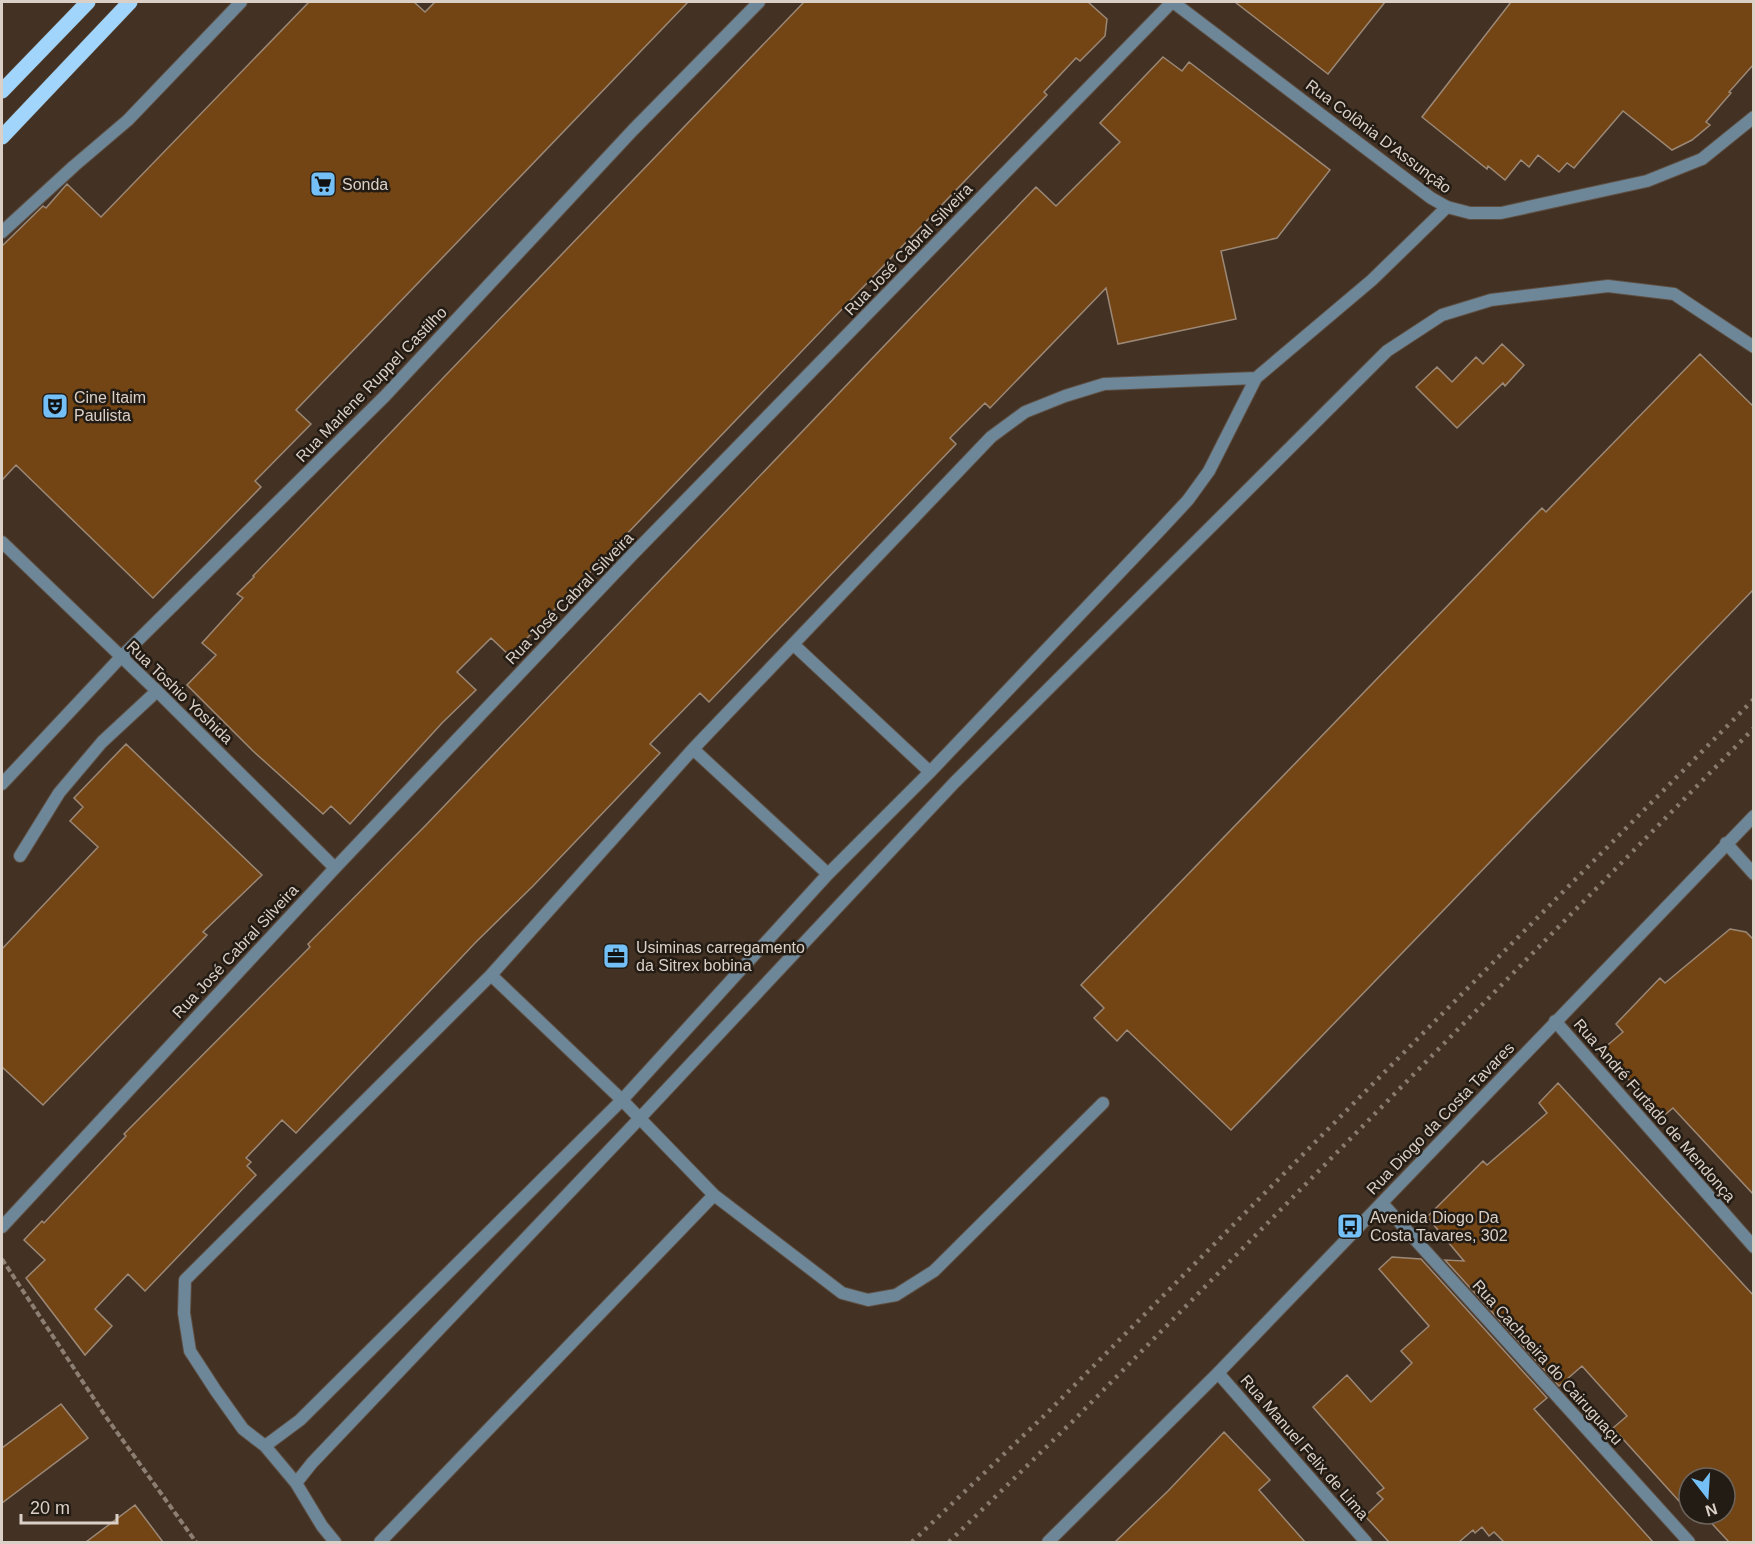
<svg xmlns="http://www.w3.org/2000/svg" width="1755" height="1544" viewBox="0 0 1755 1544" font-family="Arial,sans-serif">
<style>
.building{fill:#734514;stroke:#9c8877;stroke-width:1.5}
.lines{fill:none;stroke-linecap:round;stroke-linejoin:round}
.service-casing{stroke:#5e4e41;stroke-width:14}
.minor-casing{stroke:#5e4e41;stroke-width:14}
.tertiary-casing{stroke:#5e4e41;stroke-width:14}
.primary-casing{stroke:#5e4e41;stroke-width:16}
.path{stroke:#8c7e72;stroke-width:4;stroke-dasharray:6 3;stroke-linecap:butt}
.service{stroke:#6d8698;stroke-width:12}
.minor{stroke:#6d8698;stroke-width:12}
.tertiary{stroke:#6d8698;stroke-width:12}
.primary{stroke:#a2d5fb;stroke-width:15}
.rail{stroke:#897b6f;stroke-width:4.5;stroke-dasharray:3 6;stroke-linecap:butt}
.labels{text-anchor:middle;stroke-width:5;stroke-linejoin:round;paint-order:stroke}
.street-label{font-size:16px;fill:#dbd0c7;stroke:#231c15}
.poi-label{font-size:16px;fill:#dbd0c7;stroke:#231c15;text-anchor:start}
</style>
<rect width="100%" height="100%" fill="#433223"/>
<path class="building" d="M 309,2 L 414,2 L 425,12 L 435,2 L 688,2 L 296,410 L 311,424 L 255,481 L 261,487 L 153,598 L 16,465 L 2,480 L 2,246 L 43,206 L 46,208 L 67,184 L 101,217 Z
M 804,2 L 1088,2 L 1107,19 L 1105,36 L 1080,61 L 1076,58 L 1044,92 L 1047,95 L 510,656 L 491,638 L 457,672 L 476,690 L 442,723 L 350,824 L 331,806 L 323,814 L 253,751 L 187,685 L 216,655 L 202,643 L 243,598 L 237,594 L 254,577 L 253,576 Z
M 1235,2 L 1385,2 L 1328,74 Z
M 1511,2 L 1754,2 L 1754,64 L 1729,92 L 1731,93 L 1706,122 L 1710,125 L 1692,140 L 1672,150 L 1623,111 L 1574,168 L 1567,163 L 1559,172 L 1538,155 L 1529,167 L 1521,160 L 1505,180 L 1488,166 L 1487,169 L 1422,117 Z
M 1163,57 L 1182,71 L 1189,62 L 1330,170 L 1277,238 L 1221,251 L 1236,319 L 1118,344 L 1106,288 L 990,408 L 985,403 L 950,438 L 956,444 L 709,702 L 700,693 L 650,744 L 660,753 L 533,886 L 475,943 L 296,1133 L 282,1120 L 246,1158 L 251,1162 L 247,1166 L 256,1175 L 145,1291 L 128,1274 L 95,1309 L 112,1326 L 85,1355 L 26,1278 L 45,1260 L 24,1240 L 42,1221 L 44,1223 L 92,1172 L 126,1136 L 124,1134 L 310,947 L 308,944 L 426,825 L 1036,187 L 1056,206 L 1120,142 L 1100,123 Z
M 1502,344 L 1524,365 L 1505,386 L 1503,383 L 1457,428 L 1416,387 L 1437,367 L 1452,382 L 1476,357 L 1483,364 Z
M 1700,354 L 1754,407 L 1754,589 L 1231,1130 L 1127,1030 L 1117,1041 L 1094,1018 L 1104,1008 L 1081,985 L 1542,508 L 1546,512 Z
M 126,744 L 262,875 L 203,932 L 207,935 L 43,1105 L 2,1067 L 2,949 L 98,847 L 70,821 L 83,807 L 74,798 Z
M 1730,929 L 1746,932 L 1754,940 L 1754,1195 L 1673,1108 L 1661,1118 L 1603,1049 L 1623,1032 L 1616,1024 L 1660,978 L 1665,983 Z
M 1558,1083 L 1754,1296 L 1754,1542 L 1729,1542 L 1703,1514 L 1725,1514 L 1725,1478 L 1689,1478 L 1689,1512 L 1613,1428 L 1627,1416 L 1582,1366 L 1559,1386 L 1445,1260 L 1464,1261 L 1427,1217 L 1483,1161 L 1487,1165 L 1547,1113 L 1539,1103 Z
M 1392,1257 L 1421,1259 L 1547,1398 L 1534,1409 L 1653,1542 L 1504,1542 L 1494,1532 L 1489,1536 L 1482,1527 L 1475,1533 L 1473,1530 L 1459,1542 L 1389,1542 L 1365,1516 L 1383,1499 L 1377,1493 L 1384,1488 L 1313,1407 L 1347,1375 L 1371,1402 L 1412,1363 L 1401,1351 L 1429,1326 L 1379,1269 Z
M 61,1404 L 88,1438 L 2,1503 L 2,1448 Z
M 1224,1432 L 1270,1480 L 1259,1490 L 1305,1542 L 1115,1542 L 1168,1491 Z
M 135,1505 L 163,1542 L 86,1542 Z"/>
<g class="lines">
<defs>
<path id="service" d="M 2,232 L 74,166 L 128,120 L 241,2
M 794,645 L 930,772
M 693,749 L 828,874
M 20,856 L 59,793 L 102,742 L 157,691
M 491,975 L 622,1100 L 714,1195 L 842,1293 L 868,1300 L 896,1295 L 934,1271 L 1103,1103
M 265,1446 L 300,1420 L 622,1100 L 828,874 L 930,772 L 1161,529 L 1188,500 L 1209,471 L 1256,378
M 296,1483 L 265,1446 L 243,1429 L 216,1391 L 190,1351 L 184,1313 L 185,1280 L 491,975 L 693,749 L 991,437 L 1025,412 L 1065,396 L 1104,384 L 1256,378 L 1372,280 L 1447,207
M 335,1542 L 322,1526 L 296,1483 L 312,1463 L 640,1118 L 954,783 L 1387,351 L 1442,315 L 1491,300 L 1608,286 L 1674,294 L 1754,347
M 380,1542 L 714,1195"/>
<path id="minor" d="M 1173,2 L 1431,198 L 1447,207 L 1470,213 L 1501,213 L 1647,181 L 1702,159 L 1754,117
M 2,542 L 157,691 L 335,868
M 2,784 L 121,657 L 385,396 L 633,130 L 759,2
M 1726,843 L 1754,874
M 1555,1021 L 1754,1247
M 1382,1203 L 1689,1542
M 2,1227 L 335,868 L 632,555 L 1172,2
M 1218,1373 L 1366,1542"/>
<path id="tertiary" d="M 1048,1542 L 1218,1373 L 1754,816"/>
<path id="primary" d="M 2,91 L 88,2
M 2,137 L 130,2"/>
</defs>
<use href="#service" class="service-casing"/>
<use href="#minor" class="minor-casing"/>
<use href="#tertiary" class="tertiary-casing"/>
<use href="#primary" class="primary-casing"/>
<path class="path" d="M 2,1259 L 106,1417 L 196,1542"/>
<use href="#service" class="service"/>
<use href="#minor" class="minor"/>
<use href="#tertiary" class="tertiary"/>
<use href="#primary" class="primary"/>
<path class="rail" d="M 912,1542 L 1048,1412 L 1754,699
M 949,1542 L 1076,1418 L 1754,728"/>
</g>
<defs>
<symbol id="supermarket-square" viewBox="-11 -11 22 22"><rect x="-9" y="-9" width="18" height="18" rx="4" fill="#74c0f6" stroke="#231c15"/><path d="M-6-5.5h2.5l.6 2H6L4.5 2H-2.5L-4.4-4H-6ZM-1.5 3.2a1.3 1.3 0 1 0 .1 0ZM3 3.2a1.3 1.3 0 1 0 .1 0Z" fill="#111"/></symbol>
<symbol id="theatre-square" viewBox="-11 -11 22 22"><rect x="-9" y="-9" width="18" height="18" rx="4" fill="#74c0f6" stroke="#231c15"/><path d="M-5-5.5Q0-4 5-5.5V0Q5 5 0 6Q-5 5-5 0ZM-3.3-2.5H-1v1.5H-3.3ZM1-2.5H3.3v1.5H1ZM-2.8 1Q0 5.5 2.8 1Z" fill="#111"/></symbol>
<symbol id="office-square" viewBox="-11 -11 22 22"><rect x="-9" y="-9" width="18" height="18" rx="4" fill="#74c0f6" stroke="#231c15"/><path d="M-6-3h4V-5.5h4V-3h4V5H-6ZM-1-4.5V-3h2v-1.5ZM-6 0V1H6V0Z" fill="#111"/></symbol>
<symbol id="bus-square" viewBox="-11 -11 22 22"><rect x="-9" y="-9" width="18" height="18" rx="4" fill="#74c0f6" stroke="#231c15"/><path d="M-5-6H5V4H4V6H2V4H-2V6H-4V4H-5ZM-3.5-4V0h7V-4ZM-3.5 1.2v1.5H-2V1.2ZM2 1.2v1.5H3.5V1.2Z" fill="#111"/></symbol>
</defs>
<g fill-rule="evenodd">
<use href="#supermarket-square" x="308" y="169" width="30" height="30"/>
<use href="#theatre-square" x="40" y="391" width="30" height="30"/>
<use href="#office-square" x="601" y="941" width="30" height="30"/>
<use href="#bus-square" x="1335" y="1211" width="30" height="30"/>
</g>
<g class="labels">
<g class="street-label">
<text transform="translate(1379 136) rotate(37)" y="6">Rua Colônia D'Assunção</text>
<text transform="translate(908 249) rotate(-46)" y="6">Rua José Cabral Silveira</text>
<text transform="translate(371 384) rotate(-46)" y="6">Rua Marlene Ruppel Castilho</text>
<text transform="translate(569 598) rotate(-46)" y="6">Rua José Cabral Silveira</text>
<text transform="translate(180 692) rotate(44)" y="6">Rua Toshio Yoshida</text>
<text transform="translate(235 951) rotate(-47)" y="6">Rua José Cabral Silveira</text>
<text transform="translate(1655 1110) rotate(49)" y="6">Rua André Furtado de Mendonça</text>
<text transform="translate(1440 1118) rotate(-46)" y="6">Rua Diogo da Costa Tavares</text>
<text transform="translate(1548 1362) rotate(48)" y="6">Rua Cachoeira do Cairuguaçu</text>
<text transform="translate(1305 1447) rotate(49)" y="6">Rua Manuel Felix de Lima</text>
</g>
<g class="poi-label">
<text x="342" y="190">Sonda</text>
<text x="74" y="403">Cine Itaim<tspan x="74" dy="18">Paulista</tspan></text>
<text x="636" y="953">Usiminas carregamento<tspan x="636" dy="18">da Sitrex bobina</tspan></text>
<text x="1370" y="1223">Avenida Diogo Da<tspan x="1370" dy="18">Costa Tavares, 302</tspan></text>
</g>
</g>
<rect width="1755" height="1544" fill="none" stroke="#dbd0c7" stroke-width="6"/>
<g transform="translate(1707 1496) rotate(163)"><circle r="28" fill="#231c15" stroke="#6d645c" stroke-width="1.5"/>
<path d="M0-4.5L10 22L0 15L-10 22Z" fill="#74c0f6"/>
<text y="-9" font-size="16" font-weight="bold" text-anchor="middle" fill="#dbd0c7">N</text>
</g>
<path d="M21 1514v9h96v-9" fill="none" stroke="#dbd0c7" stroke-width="3"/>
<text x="30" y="1514" font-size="18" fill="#dbd0c7" stroke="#231c15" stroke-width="4.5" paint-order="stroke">20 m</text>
</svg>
